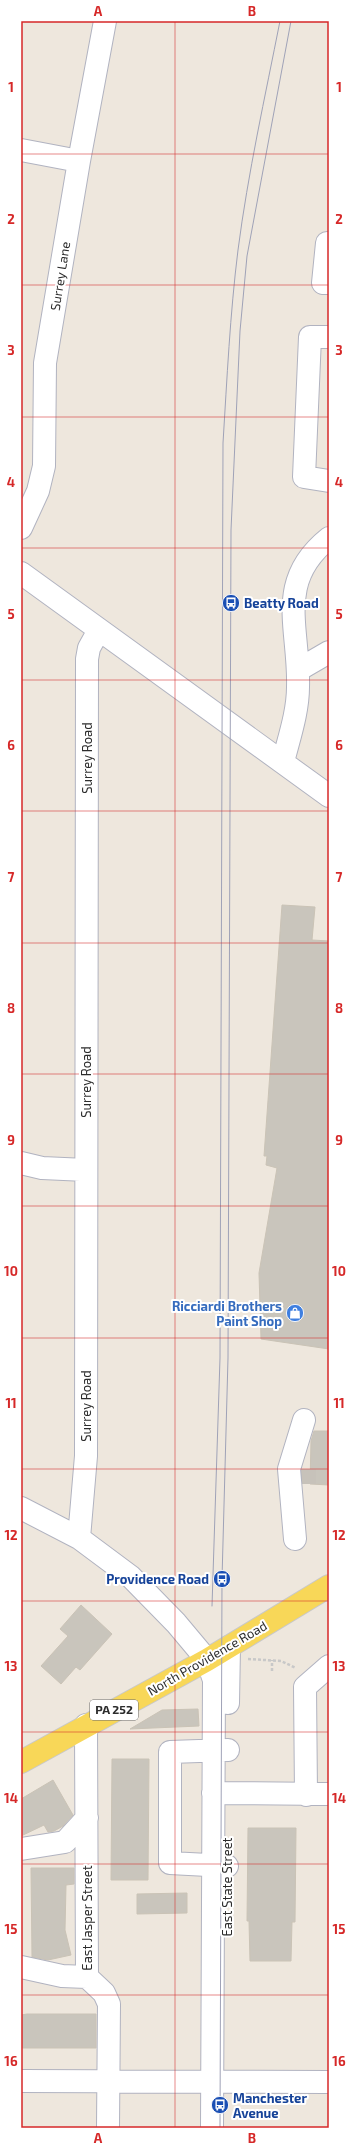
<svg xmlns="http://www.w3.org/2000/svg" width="350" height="2149" viewBox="0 0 350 2149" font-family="'Exo 2',sans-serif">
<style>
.building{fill:#c9c5bc;stroke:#cac3b6}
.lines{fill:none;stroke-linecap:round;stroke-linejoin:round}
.minor-tunnel{stroke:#c7c2ba;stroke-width:22;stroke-dasharray:22 11;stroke-linecap:butt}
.minor-casing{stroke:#b1b3c0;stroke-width:24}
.major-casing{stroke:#c8c8c8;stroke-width:24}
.path{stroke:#c8c8c8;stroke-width:2.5;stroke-dasharray:3 2;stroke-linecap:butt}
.minor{stroke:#fff;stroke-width:22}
.major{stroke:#f8d758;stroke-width:22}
.tram{stroke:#9fa2b7;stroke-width:1}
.grid{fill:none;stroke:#d62828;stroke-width:1;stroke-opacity:0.55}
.labels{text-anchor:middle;stroke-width:4;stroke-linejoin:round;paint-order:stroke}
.shield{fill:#fff;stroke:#6b6b6b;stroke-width:1}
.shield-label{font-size:12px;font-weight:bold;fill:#2c2c2c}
.street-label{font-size:13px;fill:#2c2c2c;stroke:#fff}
.transit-label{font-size:13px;font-weight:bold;fill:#164399;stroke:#fff;text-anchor:start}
.shop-label{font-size:13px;font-weight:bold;fill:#366cbe;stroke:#fff;text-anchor:end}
.neatline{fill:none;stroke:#d62828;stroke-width:1.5}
.grid-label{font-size:13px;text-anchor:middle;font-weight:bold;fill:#d62828}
</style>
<rect width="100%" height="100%" fill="#eee7dd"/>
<path class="building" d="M 282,905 L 315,907 L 312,940 L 329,941 L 329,1349 L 261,1339 L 259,1273 L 277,1168 L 266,1165 L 267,1156 L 264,1156 Z
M 314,1431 L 329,1431 L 329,1485 L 310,1484 L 311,1441 Z
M 81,1605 L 112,1634 L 80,1670 L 76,1667 L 61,1684 L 41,1666 L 68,1636 L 60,1629 Z
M 198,1709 L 199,1726 L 130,1729 L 162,1710 Z
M 112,1759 L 149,1759 L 148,1880 L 111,1880 Z
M 53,1780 L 73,1815 L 63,1826 L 54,1831 L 48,1832 L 44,1825 L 21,1836 L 21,1799 Z
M 248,1828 L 296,1828 L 295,1922 L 292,1922 L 291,1961 L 250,1961 L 249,1921 L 247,1921 Z
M 31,1868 L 74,1868 L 74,1884 L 66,1885 L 65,1930 L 71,1955 L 48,1960 L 32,1957 Z
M 187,1893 L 187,1913 L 137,1914 L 137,1894 Z
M 27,2014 L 96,2014 L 96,2048 L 21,2048 L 21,2015 Z"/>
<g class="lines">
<path class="minor-tunnel" d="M 305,1484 L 305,1469"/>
<defs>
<path id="minor" d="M 21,150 L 79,161
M 329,243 L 327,243 L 323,283 L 329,283
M 329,337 L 310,337 L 304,477 L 329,481
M 21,528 L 38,491 L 44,466 L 45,363 L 79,161 L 105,21
M 21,573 L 329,796
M 298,670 L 329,652
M 283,762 C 289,738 298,712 298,687 C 300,629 274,582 329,538
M 21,1163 L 42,1168 L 86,1170
M 21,1508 L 79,1538 L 130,1576 L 176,1623 L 207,1660 L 214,1680 L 212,2128
M 79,1538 L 86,1456 L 87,659 L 89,648 L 99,630
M 295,1539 L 289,1469 L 304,1420
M 228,1703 L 229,1647
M 86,1725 L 87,1977 L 104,1993 L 109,2004 L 108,2128
M 213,1793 L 329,1794
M 306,1795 L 305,1687 L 329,1666
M 21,1849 L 65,1842 L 87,1818
M 227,1866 L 170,1863 L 170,1752 L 228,1750
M 21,1967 L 62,1976 L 87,1977
M 21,2081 L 329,2082"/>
<path id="major" d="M 21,1762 L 207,1660 L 329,1586"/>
</defs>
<use href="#minor" class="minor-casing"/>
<use href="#major" class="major-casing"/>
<path class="path" d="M 248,1659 L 281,1661 L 296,1668
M 272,1671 L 272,1660"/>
<use href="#minor" class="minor"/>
<use href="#major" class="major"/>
<path class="tram" d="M 212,1606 L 220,1358 L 223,443 C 227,379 230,314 238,250 C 248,173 265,97 280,21
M 220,2128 L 222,1579 L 228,1358 L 231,530 L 240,331 L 247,256 L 291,21"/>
</g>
<path class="grid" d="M 175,21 L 175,2128M 21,154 L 329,154M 21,285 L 329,285M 21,417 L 329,417M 21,548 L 329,548M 21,680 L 329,680M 21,811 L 329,811M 21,943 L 329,943M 21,1074 L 329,1074M 21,1206 L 329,1206M 21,1338 L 329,1338M 21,1469 L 329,1469M 21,1601 L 329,1601M 21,1732 L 329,1732M 21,1864 L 329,1864M 21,1995 L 329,1995"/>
<defs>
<symbol id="bus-disc" viewBox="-11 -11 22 22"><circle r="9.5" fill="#1a4fb4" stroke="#fff"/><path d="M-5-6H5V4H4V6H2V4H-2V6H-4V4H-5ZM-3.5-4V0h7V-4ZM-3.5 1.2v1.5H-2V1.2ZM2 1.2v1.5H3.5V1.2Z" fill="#fff"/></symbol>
<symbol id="shop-disc" viewBox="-11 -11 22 22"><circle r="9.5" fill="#3f7fe0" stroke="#fff"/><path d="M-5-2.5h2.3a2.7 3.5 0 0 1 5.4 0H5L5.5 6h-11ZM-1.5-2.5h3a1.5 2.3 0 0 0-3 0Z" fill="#fff"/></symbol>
</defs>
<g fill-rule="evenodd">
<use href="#bus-disc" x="221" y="593" width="20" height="20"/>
<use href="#shop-disc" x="285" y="1303" width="20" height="20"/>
<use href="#bus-disc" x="212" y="1569" width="20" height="20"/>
<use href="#bus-disc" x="210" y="2095" width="20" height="20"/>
</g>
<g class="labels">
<rect class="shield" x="90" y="1700" width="48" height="20" rx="3"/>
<g class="shield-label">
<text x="114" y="1714">PA 252</text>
</g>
<g class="street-label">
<text transform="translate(60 276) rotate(-81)" y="5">Surrey Lane</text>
<text transform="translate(87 758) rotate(-90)" y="5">Surrey Road</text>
<text transform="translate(86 1082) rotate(-90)" y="5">Surrey Road</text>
<text transform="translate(86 1406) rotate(-90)" y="5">Surrey Road</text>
<text transform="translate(207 1658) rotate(-30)" y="5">North Providence Road</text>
<text transform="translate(227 1887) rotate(-90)" y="5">East State Street</text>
<text transform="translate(87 1918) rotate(-90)" y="5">East Jasper Street</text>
</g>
<g class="transit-label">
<text x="244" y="608">Beatty Road</text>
<text x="209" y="1584" text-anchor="end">Providence Road</text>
<text x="233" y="2103">Manchester<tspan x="233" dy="15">Avenue</tspan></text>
</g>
<g class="shop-label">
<text x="282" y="1311">Ricciardi Brothers<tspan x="282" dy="15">Paint Shop</tspan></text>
</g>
</g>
<rect width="350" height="2149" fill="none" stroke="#ffffff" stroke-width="44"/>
<rect x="22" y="22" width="306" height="2105" class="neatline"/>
<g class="grid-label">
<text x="98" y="16">A</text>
<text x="252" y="16">B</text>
<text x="11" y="92">1</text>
<text x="339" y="92">1</text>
<text x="11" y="224">2</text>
<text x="339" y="224">2</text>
<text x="11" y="355">3</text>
<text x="339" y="355">3</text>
<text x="11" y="487">4</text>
<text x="339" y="487">4</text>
<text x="11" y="619">5</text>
<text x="339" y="619">5</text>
<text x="11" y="750">6</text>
<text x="339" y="750">6</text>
<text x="11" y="882">7</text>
<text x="339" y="882">7</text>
<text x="11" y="1013">8</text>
<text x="339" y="1013">8</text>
<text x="11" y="1145">9</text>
<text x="339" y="1145">9</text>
<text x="11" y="1276">10</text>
<text x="339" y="1276">10</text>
<text x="11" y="1408">11</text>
<text x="339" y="1408">11</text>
<text x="11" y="1540">12</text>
<text x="339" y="1540">12</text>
<text x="11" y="1671">13</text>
<text x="339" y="1671">13</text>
<text x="11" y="1803">14</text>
<text x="339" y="1803">14</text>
<text x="11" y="1934">15</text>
<text x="339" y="1934">15</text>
<text x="11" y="2066">16</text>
<text x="339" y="2066">16</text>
<text x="98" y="2143">A</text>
<text x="252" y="2143">B</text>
</g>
</svg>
